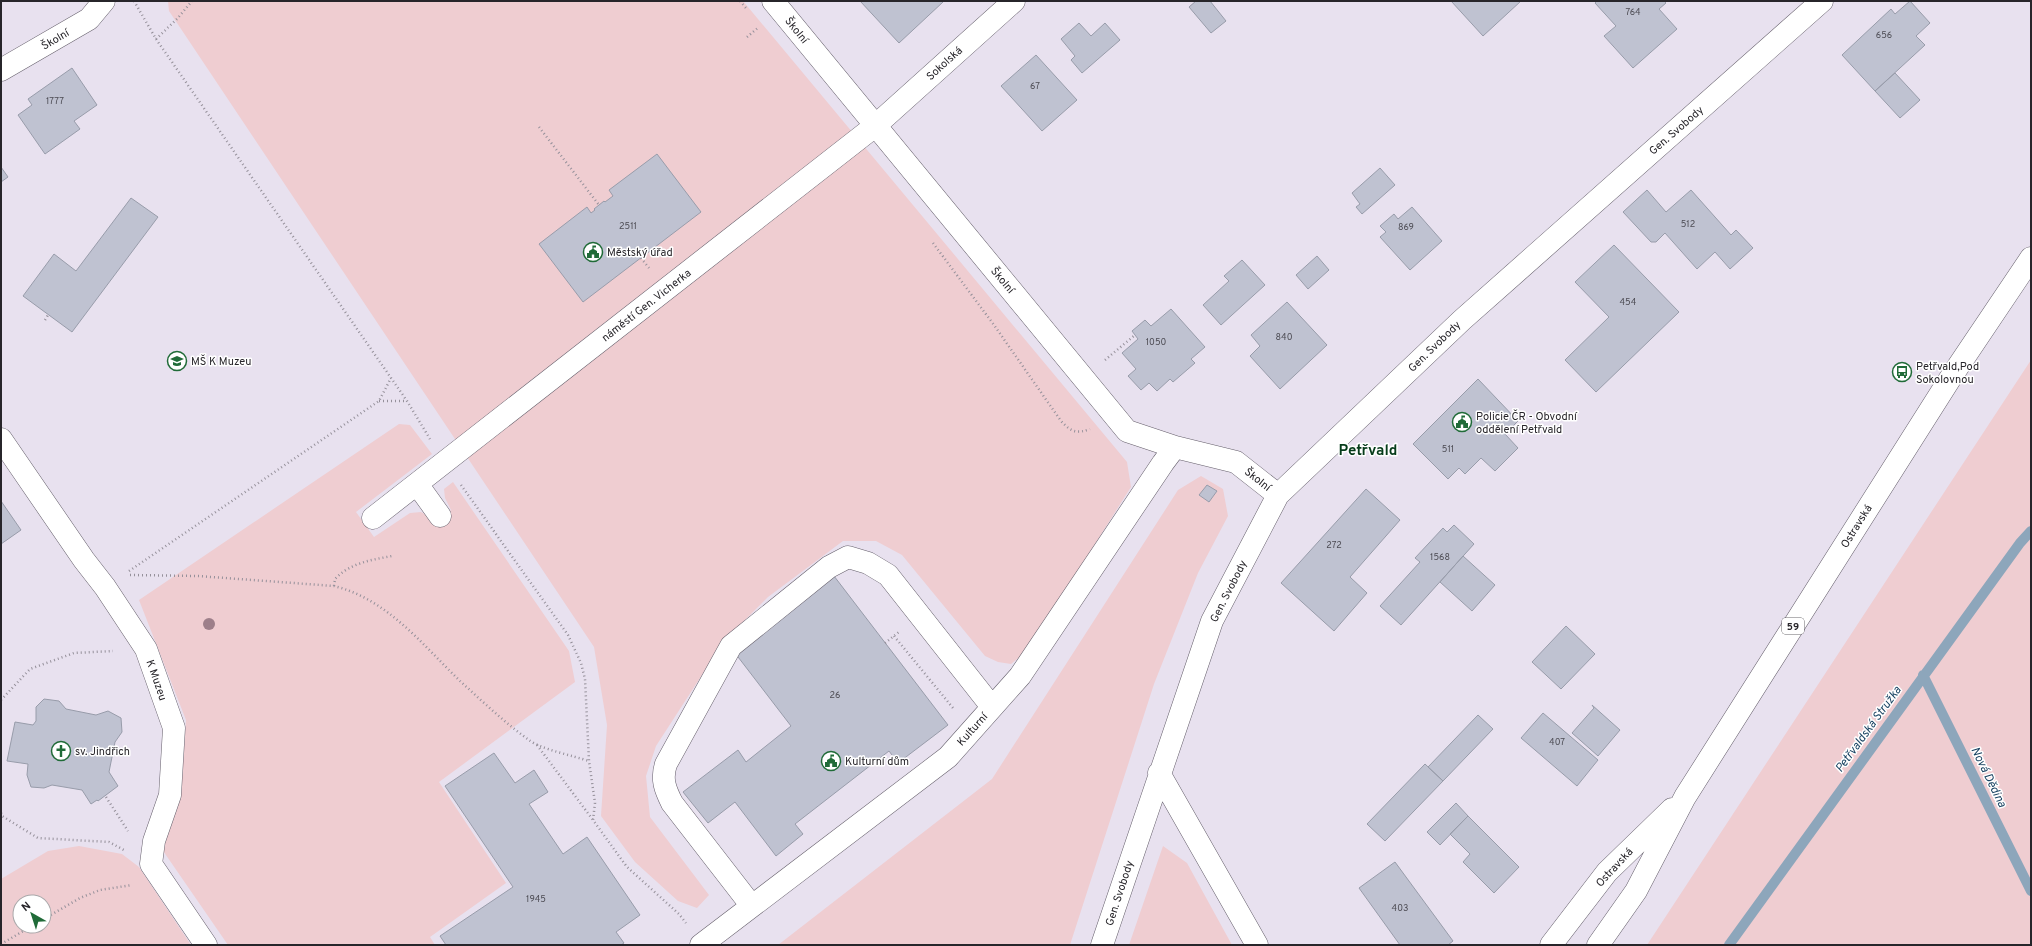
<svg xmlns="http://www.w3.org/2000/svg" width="2032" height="946" viewBox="0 0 2032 946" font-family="Overpass,sans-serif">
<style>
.green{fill:#efcdd1;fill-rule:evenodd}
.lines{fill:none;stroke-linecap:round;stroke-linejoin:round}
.stream{stroke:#8da6bb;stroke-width:10}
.building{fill:#bfc2d1;stroke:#989caa}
.minor-casing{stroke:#655f6b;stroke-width:23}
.major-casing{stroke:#655f6b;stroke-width:23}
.path{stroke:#95909a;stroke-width:2.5;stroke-dasharray:1 3;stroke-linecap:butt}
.minor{stroke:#fff;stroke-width:22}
.major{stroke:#fff;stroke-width:22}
.tree{fill:#9d7f8a}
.labels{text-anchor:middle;stroke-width:3;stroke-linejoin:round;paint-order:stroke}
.number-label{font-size:9px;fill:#4d4c54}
.shield{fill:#fff;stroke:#68666a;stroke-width:1}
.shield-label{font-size:10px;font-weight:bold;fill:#27252a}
.street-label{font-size:11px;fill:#27252a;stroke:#fff}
.poi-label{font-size:11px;fill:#27252a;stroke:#fff;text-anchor:start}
.water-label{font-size:12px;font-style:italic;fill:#194362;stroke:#fff}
.district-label{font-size:15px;font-weight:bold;fill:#063c1a;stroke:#fff}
</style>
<rect width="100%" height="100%" fill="#e8e1ef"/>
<path class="green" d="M 168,1 L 743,1 L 1127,462 L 1131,487 L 1028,650 L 1011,664 L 998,662 L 985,656 L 902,555 L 876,541 L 843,541 L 768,597 L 724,641 L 656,746 L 646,776 L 650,817 L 709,895 L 697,908 L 678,901 L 635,862 L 601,816 L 607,725 L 594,647 L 169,11 Z
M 2031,360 L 2031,945 L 1647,945 Z
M 399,424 L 410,425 L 432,454 L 356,512 L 374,537 L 410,513 L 421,512 L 437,521 L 451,510 L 445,498 L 444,489 L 453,482 L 569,651 L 575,682 L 439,782 L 506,883 L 430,937 L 435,945 L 228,945 L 159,845 L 181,792 L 186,720 L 139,600 Z
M 1201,476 L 1223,489 L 1228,516 L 1198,573 L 1154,684 L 1070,945 L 778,945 L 992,779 L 1178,490 Z
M 79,846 L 122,854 L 139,867 L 191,945 L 1,945 L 1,879 L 48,851 ZM 20,902 L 44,902 L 44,926 L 20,926 Z
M 1163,846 L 1187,863 L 1232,945 L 1129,945 Z"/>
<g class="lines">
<path class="stream" d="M 1923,675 L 2031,891
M 1729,945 L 2020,543 L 2031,531"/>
</g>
<path class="building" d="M 860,1 L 942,1 L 943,2 L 899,43 Z
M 1196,1 L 1210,1 L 1226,21 L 1211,33 L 1189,7 Z
M 1451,1 L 1521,1 L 1483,36 Z
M 1597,1 L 1664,1 L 1666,3 L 1659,9 L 1677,29 L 1633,68 L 1604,36 L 1616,26 L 1595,3 Z
M 1910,1 L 1930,23 L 1916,36 L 1925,45 L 1875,91 L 1842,55 L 1891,9 L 1895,14 Z
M 1079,23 L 1091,36 L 1105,23 L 1120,40 L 1082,73 L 1071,60 L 1075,56 L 1061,39 Z
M 1036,55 L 1077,100 L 1042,131 L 1001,86 Z
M 72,68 L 97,105 L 74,121 L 80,129 L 45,154 L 18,115 L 32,105 L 28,99 Z
M 1895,73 L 1920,100 L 1900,118 L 1875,91 Z
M 657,154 L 701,212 L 583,302 L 539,244 L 587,207 L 591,213 L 595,210 L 594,209 L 604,201 L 605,202 L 613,196 L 609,190 Z
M 1,167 L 8,177 L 1,182 Z
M 1380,168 L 1395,185 L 1362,214 L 1356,207 L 1360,204 L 1352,193 Z
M 1647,190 L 1666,212 L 1691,190 L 1731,235 L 1736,230 L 1753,248 L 1730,269 L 1715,252 L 1697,269 L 1665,233 L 1656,242 L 1651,242 L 1623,212 Z
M 131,198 L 158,217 L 72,332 L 23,296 L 54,254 L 76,271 Z
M 1412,207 L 1442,241 L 1410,270 L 1380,237 L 1386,232 L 1380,226 L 1394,214 L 1398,219 Z
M 1614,245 L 1679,312 L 1596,392 L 1565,360 L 1609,317 L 1575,282 Z
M 1317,256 L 1329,270 L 1308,289 L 1296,275 Z
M 1242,260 L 1265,285 L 1221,325 L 1203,305 L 1229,281 L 1224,276 Z
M 1287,302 L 1327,345 L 1280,389 L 1250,356 L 1260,346 L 1251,335 Z
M 1171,309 L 1205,347 L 1191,359 L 1195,363 L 1173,382 L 1170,379 L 1157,391 L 1149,383 L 1141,390 L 1128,376 L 1136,369 L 1122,353 L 1138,339 L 1132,331 L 1145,320 L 1151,326 Z
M 1478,379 L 1518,421 L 1505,434 L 1518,448 L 1495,471 L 1481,458 L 1465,474 L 1459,468 L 1448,479 L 1413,444 Z
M 1207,485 L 1217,491 L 1209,502 L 1199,495 Z
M 1366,489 L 1400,520 L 1350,577 L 1367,593 L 1334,631 L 1281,583 Z
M 1,501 L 21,530 L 1,544 Z
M 1454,525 L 1474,544 L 1401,625 L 1380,606 L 1420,562 L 1415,558 L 1443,528 L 1447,532 Z
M 1463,556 L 1495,585 L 1472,611 L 1440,582 Z
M 834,576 L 948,725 L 898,763 L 889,751 L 795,824 L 803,834 L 776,856 L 735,802 L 708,823 L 683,792 L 738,750 L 746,762 L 791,726 L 735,653 Z
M 1566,626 L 1595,654 L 1561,689 L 1532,662 Z
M 44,699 L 59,701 L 66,709 L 96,715 L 108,711 L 121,718 L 122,732 L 115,742 L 109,772 L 118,786 L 98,801 L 97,800 L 91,804 L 82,790 L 52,785 L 44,788 L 31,787 L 27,775 L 28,764 L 7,761 L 15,722 L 33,725 L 36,721 L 36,707 Z
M 1592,705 L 1620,730 L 1598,756 L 1572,733 L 1594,708 Z
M 1543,713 L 1598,760 L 1577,786 L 1521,738 Z
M 1478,715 L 1493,729 L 1443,781 L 1428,767 Z
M 494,753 L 515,783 L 534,770 L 548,792 L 529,804 L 563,854 L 587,837 L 640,915 L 616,932 L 624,943 L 621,945 L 446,945 L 440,936 L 513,887 L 445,786 Z
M 1425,764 L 1443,781 L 1385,841 L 1367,824 Z
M 1456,803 L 1468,816 L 1440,845 L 1427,832 Z
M 1468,816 L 1519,867 L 1494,893 L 1463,862 L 1470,854 L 1450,834 Z
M 1395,862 L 1453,941 L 1448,945 L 1400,945 L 1359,888 Z"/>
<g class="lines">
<defs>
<path id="minor" d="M 773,1 L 1127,431 L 1175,447 L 1236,462 L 1278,495
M 1,70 L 89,19 L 104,1
M 1,439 L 84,560 L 105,587 L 146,649 L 174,728 L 170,795 L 154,841 L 151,864 L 206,945
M 417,484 L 440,516
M 373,518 L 875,126 L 1014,1
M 1159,773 L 1257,945
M 751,905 L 672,803 C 665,789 661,779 666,764 L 731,646 L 829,567 L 848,557 L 868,563 L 888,575 L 992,707
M 701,945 L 948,757 L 1020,676 L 1163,463 L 1175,447
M 1102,945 L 1212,621 L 1278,495 L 1462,320 L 1822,1"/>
<path id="major" d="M 1551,945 L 1607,872 L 1672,809
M 1598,945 L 1636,891 L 1685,797 L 1953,374 L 2031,258"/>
</defs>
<use href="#minor" class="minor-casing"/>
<use href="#major" class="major-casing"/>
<path class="path" d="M 134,1 L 156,39 L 407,401 L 430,439
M 740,1 L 746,8
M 747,37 L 759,27
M 156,39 L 177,19 L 192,1
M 539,127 L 599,205
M 933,243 L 994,325 L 1061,421 C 1071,432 1077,434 1090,429
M 641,258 L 649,268
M 45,320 L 48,315
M 1105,360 L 1135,335
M 379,401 L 406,401
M 461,485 L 568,635 L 581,663 L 585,679 L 589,761 L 595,803 L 593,820 L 627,867 L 679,914 L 686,923
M 129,571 L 379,401 L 391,378
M 130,575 L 198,576 L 334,586 C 387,599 422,644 460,681 C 482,701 505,723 529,740 C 540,749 574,756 589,761
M 334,586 L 335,579 C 350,563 371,560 392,556
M 894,636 L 953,708
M 885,643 L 899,632
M 1,700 L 30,669 L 74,653 L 113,651
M 537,745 L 593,820
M 106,797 L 128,831
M 1,813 L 2,816 L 38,838 L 109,842 L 124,850
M 44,919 L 80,898 L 100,890 L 132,885
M 1,944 L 32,926"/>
<use href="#minor" class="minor"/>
<use href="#major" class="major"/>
</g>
<circle class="tree" cx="209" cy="624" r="6"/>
<defs>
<symbol id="civic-ring" viewBox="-11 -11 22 22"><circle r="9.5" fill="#fff" stroke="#206b38" stroke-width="1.5"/><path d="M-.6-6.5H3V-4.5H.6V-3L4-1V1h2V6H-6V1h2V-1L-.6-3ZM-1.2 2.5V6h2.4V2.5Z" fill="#206b38"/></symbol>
<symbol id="school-ring" viewBox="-11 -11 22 22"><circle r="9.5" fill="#fff" stroke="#206b38" stroke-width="1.5"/><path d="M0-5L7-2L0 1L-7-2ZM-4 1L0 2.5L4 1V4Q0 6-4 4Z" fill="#206b38"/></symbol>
<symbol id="bus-ring" viewBox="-11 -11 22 22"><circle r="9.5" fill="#fff" stroke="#206b38" stroke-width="1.5"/><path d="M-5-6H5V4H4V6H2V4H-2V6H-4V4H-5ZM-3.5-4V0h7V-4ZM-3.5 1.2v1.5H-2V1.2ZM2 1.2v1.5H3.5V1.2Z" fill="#206b38"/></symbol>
<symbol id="church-ring" viewBox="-11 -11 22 22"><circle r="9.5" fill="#fff" stroke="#206b38" stroke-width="1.5"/><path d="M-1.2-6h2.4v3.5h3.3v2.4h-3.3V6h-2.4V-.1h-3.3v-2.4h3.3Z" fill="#206b38"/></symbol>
</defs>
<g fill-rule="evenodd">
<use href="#civic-ring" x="582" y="241" width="22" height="22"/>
<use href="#school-ring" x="166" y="350" width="22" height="22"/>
<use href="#bus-ring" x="1891" y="361" width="22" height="22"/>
<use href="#civic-ring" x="1451" y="411" width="22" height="22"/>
<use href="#church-ring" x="50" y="740" width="22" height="22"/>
<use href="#civic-ring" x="820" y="750" width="22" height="22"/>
</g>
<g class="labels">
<g class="number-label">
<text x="1633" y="15">764</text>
<text x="1884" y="38">656</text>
<text x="1035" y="89">67</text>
<text x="55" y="104">1777</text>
<text x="1688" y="227">512</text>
<text x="628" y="229">2511</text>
<text x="1406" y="230">869</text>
<text x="1628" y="305">454</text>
<text x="1284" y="340">840</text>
<text x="1156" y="345">1050</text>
<text x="1448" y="452">511</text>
<text x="1334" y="548">272</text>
<text x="1440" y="560">1568</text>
<text x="835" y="698">26</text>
<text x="1557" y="745">407</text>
<text x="536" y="902">1945</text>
<text x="1400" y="911">403</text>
</g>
<rect class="shield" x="1782" y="618" width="22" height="16" rx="3"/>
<g class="shield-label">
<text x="1793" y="630">59</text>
</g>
<g class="street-label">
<text transform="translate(797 30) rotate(51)" y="4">Školní</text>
<text transform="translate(55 39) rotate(-30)" y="4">Školní</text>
<text transform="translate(944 63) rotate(-42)" y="4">Sokolská</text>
<text transform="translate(1676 130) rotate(-41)" y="4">Gen. Svobody</text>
<text transform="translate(1003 280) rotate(50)" y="4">Školní</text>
<text transform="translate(646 305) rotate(-38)" y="4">náměstí Gen. Vicherka</text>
<text transform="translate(1434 346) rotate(-44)" y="4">Gen. Svobody</text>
<text transform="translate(1258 479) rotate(38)" y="4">Školní</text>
<text transform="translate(1856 526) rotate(-58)" y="4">Ostravská</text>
<text transform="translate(1228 591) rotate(-63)" y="4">Gen. Svobody</text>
<text transform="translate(157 680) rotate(71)" y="4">K Muzeu</text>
<text transform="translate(972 729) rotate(-48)" y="4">Kulturní</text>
<text transform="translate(1614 867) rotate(-47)" y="4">Ostravská</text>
<text transform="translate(1119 893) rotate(-72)" y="4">Gen. Svobody</text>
</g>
<g class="poi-label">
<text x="607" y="256">Městský úřad</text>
<text x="191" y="365">MŠ K Muzeu</text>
<text x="1916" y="370">Petřvald,Pod<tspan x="1916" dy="13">Sokolovnou</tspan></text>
<text x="1476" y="420">Policie ČR - Obvodní<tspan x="1476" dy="13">oddělení Petřvald</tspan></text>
<text x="75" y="755">sv. Jindřich</text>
<text x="845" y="765">Kulturní dům</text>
</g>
<g class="water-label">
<text transform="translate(1868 729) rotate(-54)" y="4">Petřvaldská Stružka</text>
<text transform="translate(1989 777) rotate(64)" y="4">Nová Dědina</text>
</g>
<g class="district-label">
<text x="1368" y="455">Petřvald</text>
</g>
</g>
<rect width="2032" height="946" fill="none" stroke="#27252a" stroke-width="4"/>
<g transform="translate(32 914) rotate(321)"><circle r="19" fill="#ffffff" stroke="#a9a8aa"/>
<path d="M0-3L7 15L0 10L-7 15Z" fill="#206b38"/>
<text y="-6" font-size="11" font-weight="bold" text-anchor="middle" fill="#27252a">N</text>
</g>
</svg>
